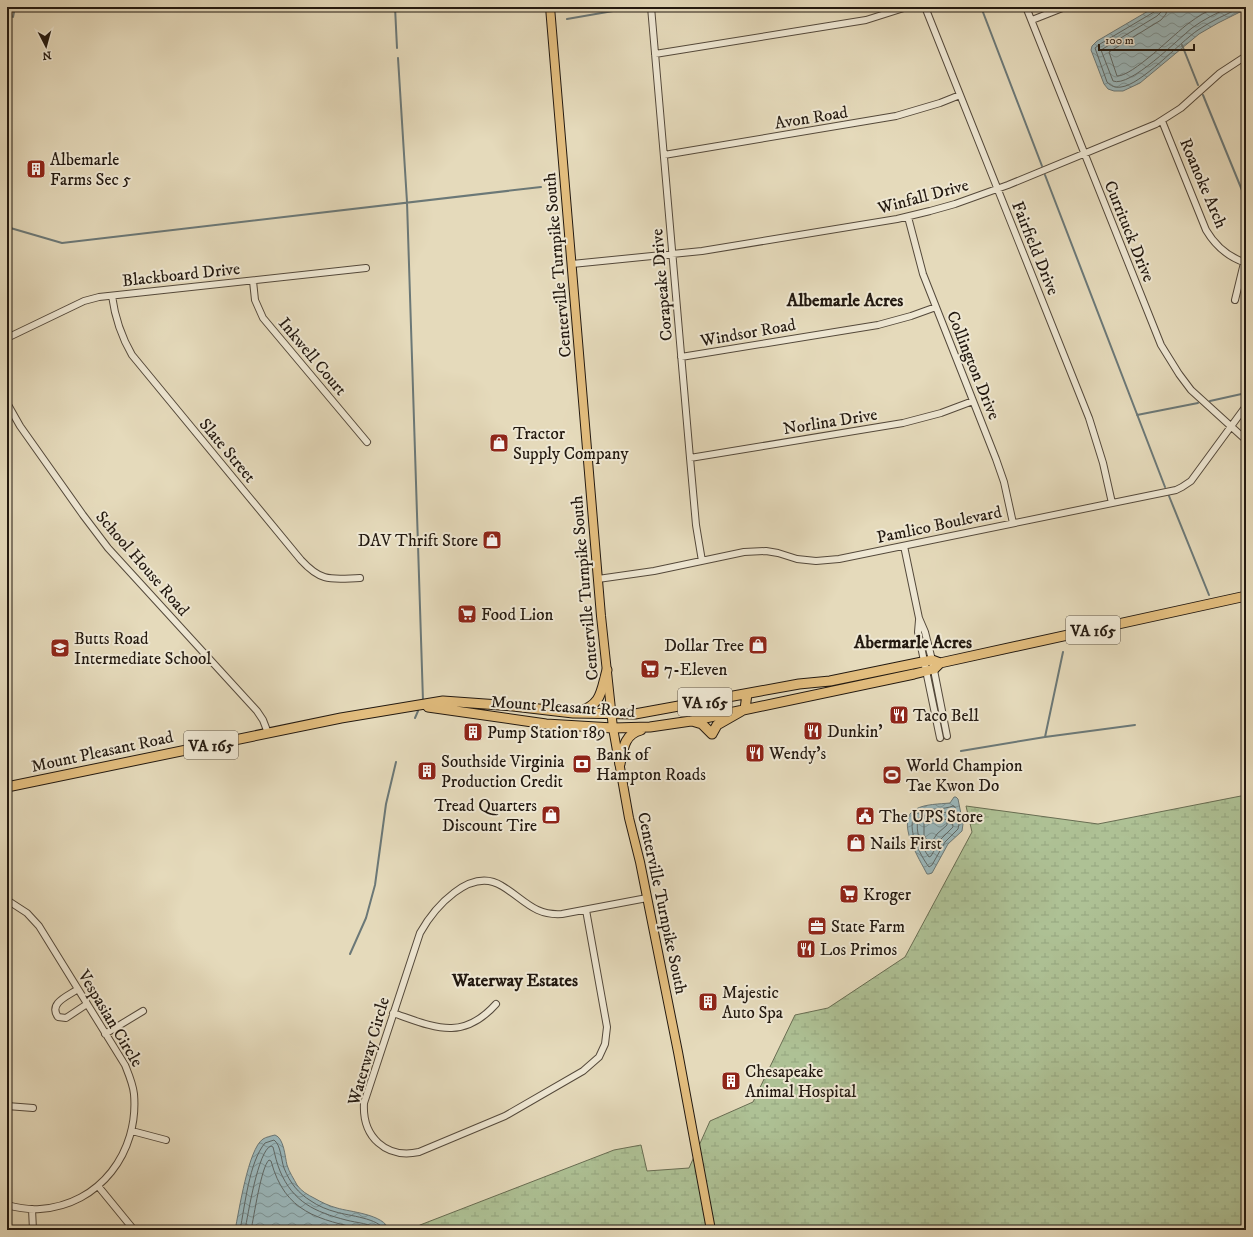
<svg xmlns="http://www.w3.org/2000/svg" width="1253" height="1237" viewBox="0 0 1253 1237" font-family="'IM FELL DW Pica',serif">
<style>
.wetland{fill:url(#wetland-marsh);stroke:#686d52}
.water{fill:url(#water-waves);stroke:#6b7877}
.lines{fill:none;stroke-linecap:round;stroke-linejoin:round}
.shore{stroke:#5f6866;stroke-width:1}
.stream{stroke:#6b7877;stroke-width:2}
.minor-casing{stroke:#54493b;stroke-width:8}
.major-casing{stroke:#231910;stroke-width:10}
.highway-casing{stroke:#231910;stroke-width:11}
.minor{stroke:#eee7d3;stroke-width:6}
.major{stroke:#e2bd7e;stroke-width:8}
.highway{stroke:#e2bd7e;stroke-width:9}
.labels{text-anchor:middle;stroke-width:4;stroke-linejoin:round;paint-order:stroke}
.shield{fill:#eee7d3;stroke:#60574a;stroke-width:1}
.shield-label{font-size:16px;font-weight:bold;fill:#231910}
.street-label{font-size:17px;fill:#231910;stroke:#eee7d3}
.poi-label{font-size:17px;fill:#231910;stroke:#eee7d3;text-anchor:start}
.neighbourhood-label{font-size:18px;font-weight:bold;fill:#231910;stroke:#eee7d3}
</style>
<defs>
<pattern id="wetland-marsh" width="20" height="14" patternUnits="userSpaceOnUse"><rect width="20" height="14" fill="#aec195"/><path d="M1 5h8M5 5V1M11 12h8M15 12V8" fill="none" stroke="#95a57f"/></pattern>
<pattern id="water-waves" width="16" height="10" patternUnits="userSpaceOnUse"><rect width="16" height="10" fill="#9bb8bc"/><path d="M0 5q4-4 8 0t8 0" fill="none" stroke="#7e9597"/></pattern>
</defs>
<rect width="100%" height="100%" fill="#e5dabb"/>
<filter id="stains"><feTurbulence type="fractalNoise" baseFrequency=".005" numOctaves="4"/><feColorMatrix values="0 0 0 0 .2 0 0 0 0 .09 0 0 0 0 .02 0 0 0 .5 -.17"/></filter>
<radialGradient id="worn" r=".72"><stop offset=".6" stop-color="#630" stop-opacity="0"/><stop offset="1" stop-color="#630" stop-opacity=".3"/></radialGradient>
<path class="wetland" d="M 1246,795 L 1246,1230 L 412,1230 L 420,1225 L 614,1150 L 641,1145 L 647,1171 L 689,1168 L 710,1121 L 753,1102 L 795,1015 L 828,1008 L 905,957 L 972,832 L 966,806 L 1098,824 Z"/>
<path class="water" d="M 1155,7 L 1246,7 L 1246,9 L 1218,23 L 1199,34 L 1140,83 L 1123,91 L 1114,91 L 1108,89 L 1104,84 L 1091,50 L 1092,46 L 1097,41 Z
M 954,797 L 956,797 L 958,799 L 963,824 L 962,831 L 948,844 L 932,873 L 929,874 L 927,874 C 920,860 894,820 916,809 C 925,804 940,804 950,803 Z
M 275,1135 C 284,1138 285,1157 287,1165 C 289,1172 294,1179 297,1185 C 301,1191 308,1195 314,1198 C 321,1202 329,1206 337,1208 C 350,1212 384,1214 389,1230 L 235,1230 C 239,1212 248,1149 263,1139 C 266,1137 271,1136 275,1135 Z"/>
<g class="lines">
<path class="shore" d="M 1156,7 L 1154,12 L 1100,44 L 1095,48 L 1107,82 C 1111,86 1115,88 1121,87 C 1141,85 1179,43 1198,30 C 1211,21 1227,14 1242,7
M 1161,7 L 1161,12 L 1157,16 L 1101,50 L 1113,81 C 1130,88 1178,39 1192,28 C 1204,19 1217,13 1230,7
M 1167,7 L 1166,14 L 1161,20 L 1109,52 L 1117,76 C 1132,77 1175,33 1189,23 C 1197,17 1207,11 1216,7
M 953,806 L 955,807 L 959,824 L 958,829 L 945,842 L 932,865 L 929,867 C 921,857 901,820 920,812 C 930,808 943,810 953,806 Z
M 949,812 L 951,813 L 953,827 L 941,839 L 931,856 L 929,857 C 921,846 915,832 918,819 L 924,816 Z
M 944,819 L 947,820 L 947,825 L 937,834 L 931,843 L 929,844 L 924,835 L 924,823 Z
M 240,1230 C 245,1206 249,1162 265,1143 L 274,1140 C 281,1145 281,1160 284,1168 C 290,1183 298,1193 311,1201 C 318,1206 328,1210 336,1212 C 349,1216 379,1218 384,1230
M 245,1230 C 248,1215 258,1150 271,1146 L 273,1147 C 275,1155 277,1164 280,1171 C 293,1202 315,1212 346,1220 C 357,1223 370,1223 379,1230
M 251,1230 C 254,1217 261,1167 269,1160 L 271,1161 C 285,1213 318,1219 365,1230"/>
<path class="stream" d="M 395,7 L 397,48
M 981,7 L 1042,166
M 13,17 L 15,7
M 567,19 L 636,7
M 1182,45 L 1198,85
M 7,47 L 11,28
M 398,58 L 407,202 L 423,701
M 1203,95 L 1246,200
M 1045,175 L 1165,487
M 7,227 L 62,243 L 541,187
M 1210,401 L 1246,393
M 1137,415 L 1198,403
M 1169,496 L 1209,595
M 415,718 L 418,711
M 1045,737 L 1063,652
M 961,751 L 1045,737 L 1135,725
M 350,954 L 366,918 L 375,885 L 386,804 L 396,762"/>
<defs>
<path id="minor" d="M 651,7 L 690,458 L 696,525 L 702,561
M 925,7 L 1089,418 L 1103,463 L 1112,503
M 1026,7 L 1161,345 L 1179,374 L 1191,390 L 1246,440
M 1032,20 L 1065,7
M 655,54 L 866,20 L 907,7
M 1162,121 L 1206,230 C 1216,247 1228,257 1246,263
M 664,155 L 896,116 L 940,103 L 960,95
M 908,217 L 923,274 L 996,459 L 1004,482 L 1013,523
M 572,264 L 702,251 L 897,219 L 930,211 L 955,204 L 1008,185 L 1156,124 L 1181,108 L 1220,73 L 1246,56
M 253,281 L 255,300 L 263,318 L 367,442
M 112,296 C 115,318 121,336 132,355 L 301,560 C 322,583 332,579 360,578
M 1235,300 L 1244,263
M 7,338 L 84,301 L 99,297 L 366,268
M 681,357 L 878,325 L 911,316 L 936,307
M 7,403 L 20,426 L 83,515 L 108,548 L 257,711 L 263,720 L 268,733
M 690,458 L 903,423 L 941,413 L 973,401
M 904,546 L 919,618 L 925,632 L 932,660 L 947,736
M 598,579 L 654,571 L 744,552 L 766,551 L 778,553 L 797,559 L 816,561 L 839,559 L 1176,490 L 1182,487 L 1191,481 L 1246,406
M 919,620 L 918,632 L 940,738
M 7,900 L 27,913 L 39,926 L 125,1065 C 129,1075 133,1084 134,1094 C 139,1152 100,1205 40,1209 C 29,1210 18,1208 7,1205
M 586,910 L 607,1027 L 605,1044 L 599,1057 L 583,1071 L 505,1116 L 419,1152 C 386,1159 362,1137 364,1103 L 420,933 C 434,908 470,866 502,886 C 524,899 534,916 562,914 L 647,898
M 78,989 C 68,996 48,1003 58,1017 L 66,1018 L 87,1004
M 393,1013 C 434,1027 462,1042 496,1004
M 105,1034 L 143,1011
M 7,1106 L 33,1108
M 132,1131 L 166,1140
M 98,1186 L 134,1230
M 32,1209 L 33,1230"/>
<path id="major" d="M 550,7 L 601,616 L 613,728 L 629,818 L 640,862 L 678,1052 L 711,1230"/>
<path id="highway" d="M 428,707 L 546,724 L 613,728 L 650,727 L 691,721 L 914,674 L 934,669 L 940,663
M 578,712 C 602,705 601,691 607,670
M 692,721 L 702,724 L 712,734 L 717,725 L 745,709 L 747,694
M 620,764 C 623,750 624,734 641,730
M 7,787 L 341,718 L 443,701 L 513,706 L 573,713 L 635,714 L 799,684 L 830,681 L 932,660 L 940,663 L 1246,596"/>
</defs>
<use href="#minor" class="minor-casing"/>
<use href="#major" class="major-casing"/>
<use href="#highway" class="highway-casing"/>
<use href="#minor" class="minor"/>
<use href="#major" class="major"/>
<use href="#highway" class="highway"/>
</g>
<defs>
<symbol id="building-square" viewBox="-11 -11 22 22"><rect x="-9" y="-9" width="18" height="18" rx="4" fill="#8f2418" stroke="#eee7d3"/><path d="M-4-6H4V6H1V3H-1V6H-4ZM-2.5-4.3h1.7v1.8h-1.7ZM.8-4.3h1.7v1.8H.8ZM-2.5-1h1.7V.8h-1.7ZM.8-1h1.7V.8H.8Z" fill="#fff"/></symbol>
<symbol id="shop-square" viewBox="-11 -11 22 22"><rect x="-9" y="-9" width="18" height="18" rx="4" fill="#8f2418" stroke="#eee7d3"/><path d="M-5-2.5h2.3a2.7 3.5 0 0 1 5.4 0H5L5.5 6h-11ZM-1.5-2.5h3a1.5 2.3 0 0 0-3 0Z" fill="#fff"/></symbol>
<symbol id="supermarket-square" viewBox="-11 -11 22 22"><rect x="-9" y="-9" width="18" height="18" rx="4" fill="#8f2418" stroke="#eee7d3"/><path d="M-6-5.5h2.5l.6 2H6L4.5 2H-2.5L-4.4-4H-6ZM-1.5 3.2a1.3 1.3 0 1 0 .1 0ZM3 3.2a1.3 1.3 0 1 0 .1 0Z" fill="#fff"/></symbol>
<symbol id="school-square" viewBox="-11 -11 22 22"><rect x="-9" y="-9" width="18" height="18" rx="4" fill="#8f2418" stroke="#eee7d3"/><path d="M0-5L7-2L0 1L-7-2ZM-4 1L0 2.5L4 1V4Q0 6-4 4Z" fill="#fff"/></symbol>
<symbol id="restaurant-square" viewBox="-11 -11 22 22"><rect x="-9" y="-9" width="18" height="18" rx="4" fill="#8f2418" stroke="#eee7d3"/><path d="M-5-6h1v4h1v-4h1v4h1v-4h1v5L-1.5 .5V6h-2V.5L-5-1ZM5-6V6H3V1.5H1.5Q1.5-4 5-6Z" fill="#fff"/></symbol>
<symbol id="bank-square" viewBox="-11 -11 22 22"><rect x="-9" y="-9" width="18" height="18" rx="4" fill="#8f2418" stroke="#eee7d3"/><path d="M-6-4H6V4H-6ZM0-2.3a2.3 2.3 0 1 0 0 4.6a2.3 2.3 0 1 0 0-4.6Z" fill="#fff"/></symbol>
<symbol id="stadium-square" viewBox="-11 -11 22 22"><rect x="-9" y="-9" width="18" height="18" rx="4" fill="#8f2418" stroke="#eee7d3"/><path d="M0-5a6.5 5 0 1 0 0 10a6.5 5 0 1 0 0-10ZM-3.5-1.8h7v3.6h-7Z" fill="#fff"/></symbol>
<symbol id="civic-square" viewBox="-11 -11 22 22"><rect x="-9" y="-9" width="18" height="18" rx="4" fill="#8f2418" stroke="#eee7d3"/><path d="M-.6-6.5H3V-4.5H.6V-3L4-1V1h2V6H-6V1h2V-1L-.6-3ZM-1.2 2.5V6h2.4V2.5Z" fill="#fff"/></symbol>
<symbol id="office-square" viewBox="-11 -11 22 22"><rect x="-9" y="-9" width="18" height="18" rx="4" fill="#8f2418" stroke="#eee7d3"/><path d="M-6-3h4V-5.5h4V-3h4V5H-6ZM-1-4.5V-3h2v-1.5ZM-6 0V1H6V0Z" fill="#fff"/></symbol>
</defs>
<g fill-rule="evenodd">
<use href="#building-square" x="25" y="158" width="22" height="22"/>
<use href="#shop-square" x="488" y="432" width="22" height="22"/>
<use href="#shop-square" x="481" y="529" width="22" height="22"/>
<use href="#supermarket-square" x="456" y="603" width="22" height="22"/>
<use href="#shop-square" x="747" y="634" width="22" height="22"/>
<use href="#school-square" x="49" y="637" width="22" height="22"/>
<use href="#supermarket-square" x="639" y="658" width="22" height="22"/>
<use href="#restaurant-square" x="888" y="704" width="22" height="22"/>
<use href="#restaurant-square" x="802" y="720" width="22" height="22"/>
<use href="#building-square" x="462" y="721" width="22" height="22"/>
<use href="#restaurant-square" x="744" y="742" width="22" height="22"/>
<use href="#bank-square" x="571" y="753" width="22" height="22"/>
<use href="#building-square" x="416" y="760" width="22" height="22"/>
<use href="#stadium-square" x="881" y="764" width="22" height="22"/>
<use href="#shop-square" x="540" y="804" width="22" height="22"/>
<use href="#civic-square" x="854" y="805" width="22" height="22"/>
<use href="#shop-square" x="845" y="832" width="22" height="22"/>
<use href="#supermarket-square" x="838" y="883" width="22" height="22"/>
<use href="#office-square" x="806" y="915" width="22" height="22"/>
<use href="#restaurant-square" x="795" y="938" width="22" height="22"/>
<use href="#building-square" x="697" y="991" width="22" height="22"/>
<use href="#building-square" x="720" y="1070" width="22" height="22"/>
</g>
<g class="labels">
<g class="shield">
<rect x="1066" y="616" width="54" height="28" rx="3"/>
<rect x="678" y="688" width="54" height="28" rx="3"/>
<rect x="184" y="731" width="54" height="28" rx="3"/>
</g>
<g class="shield-label">
<text x="1093" y="636">VA 165</text>
<text x="705" y="708">VA 165</text>
<text x="211" y="751">VA 165</text>
</g>
<g class="street-label">
<text transform="translate(811 117) rotate(-9)" y="6">Avon Road</text>
<text transform="translate(1204 183) rotate(67)" y="6">Roanoke Arch</text>
<text transform="translate(923 196) rotate(-15)" y="6">Winfall Drive</text>
<text transform="translate(1130 231) rotate(68)" y="6">Currituck Drive</text>
<text transform="translate(1036 248) rotate(68)" y="6">Fairfield Drive</text>
<text transform="translate(557 265) rotate(-95)" y="6">Centerville Turnpike South</text>
<text transform="translate(181 274) rotate(-6)" y="6">Blackboard Drive</text>
<text transform="translate(661 285) rotate(-95)" y="6">Corapeake Drive</text>
<text transform="translate(748 332) rotate(-10)" y="6">Windsor Road</text>
<text transform="translate(313 356) rotate(50)" y="6">Inkwell Court</text>
<text transform="translate(974 365) rotate(68)" y="6">Collington Drive</text>
<text transform="translate(830 421) rotate(-9)" y="6">Norlina Drive</text>
<text transform="translate(228 450) rotate(50)" y="6">Slate Street</text>
<text transform="translate(939 524) rotate(-12)" y="6">Pamlico Boulevard</text>
<text transform="translate(143 563) rotate(49)" y="6">School House Road</text>
<text transform="translate(584 588) rotate(-95)" y="6">Centerville Turnpike South</text>
<text transform="translate(563 706) rotate(4)" y="6">Mount Pleasant Road</text>
<text transform="translate(102 751) rotate(-12)" y="6">Mount Pleasant Road</text>
<text transform="translate(663 903) rotate(78)" y="6">Centerville Turnpike South</text>
<text transform="translate(111 1018) rotate(59)" y="6">Vespasian Circle</text>
<text transform="translate(368 1051) rotate(-74)" y="6">Waterway Circle</text>
</g>
<g class="poi-label">
<text x="50" y="165">Albemarle<tspan x="50" dy="20">Farms Sec 5</tspan></text>
<text x="513" y="439">Tractor<tspan x="513" dy="20">Supply Company</tspan></text>
<text x="478" y="546" text-anchor="end">DAV Thrift Store</text>
<text x="481" y="620">Food Lion</text>
<text x="74" y="644">Butts Road<tspan x="74" dy="20">Intermediate School</tspan></text>
<text x="744" y="651" text-anchor="end">Dollar Tree</text>
<text x="664" y="675">7-Eleven</text>
<text x="913" y="721">Taco Bell</text>
<text x="827" y="737">Dunkin'</text>
<text x="487" y="738">Pump Station 189</text>
<text x="769" y="759">Wendy's</text>
<text x="596" y="760">Bank of<tspan x="596" dy="20">Hampton Roads</tspan></text>
<text x="441" y="767">Southside Virginia<tspan x="441" dy="20">Production Credit</tspan></text>
<text x="906" y="771">World Champion<tspan x="906" dy="20">Tae Kwon Do</tspan></text>
<text x="537" y="811" text-anchor="end">Tread Quarters<tspan x="537" dy="20">Discount Tire</tspan></text>
<text x="879" y="822">The UPS Store</text>
<text x="870" y="849">Nails First</text>
<text x="863" y="900">Kroger</text>
<text x="831" y="932">State Farm</text>
<text x="820" y="955">Los Primos</text>
<text x="722" y="998">Majestic<tspan x="722" dy="20">Auto Spa</tspan></text>
<text x="745" y="1077">Chesapeake<tspan x="745" dy="20">Animal Hospital</tspan></text>
</g>
<g class="neighbourhood-label">
<text x="845" y="306">Albemarle Acres</text>
<text x="913" y="648">Abermarle Acres</text>
<text x="515" y="986">Waterway Estates</text>
</g>
</g>
<rect width="1253" height="1237" fill="none" stroke="#e5dabb" stroke-width="24"/>
<rect x="8" y="8" width="1237" height="1221" fill="none" stroke="#231910" stroke-width="2"/>
<rect x="12" y="12" width="1229" height="1213" fill="none" stroke="#231910"/>
<g transform="translate(46 46) rotate(174)" stroke="#eee7d3" stroke-width="3" paint-order="stroke">
<path d="M0-3L7 15L0 10L-7 15Z" fill="#231910"/>
<text y="-6" font-size="11" font-weight="bold" text-anchor="middle" fill="#231910">N</text>
</g>
<path d="M1099 44v6h95v-6" fill="none" stroke="#231910" stroke-width="2"/>
<text x="1105" y="44" font-size="12" fill="#231910" stroke="#eee7d3" stroke-width="3" paint-order="stroke">100 m</text>
<rect width="100%" height="100%" filter="url(#stains)"/>
<rect width="100%" height="100%" fill="url(#worn)"/>
</svg>
